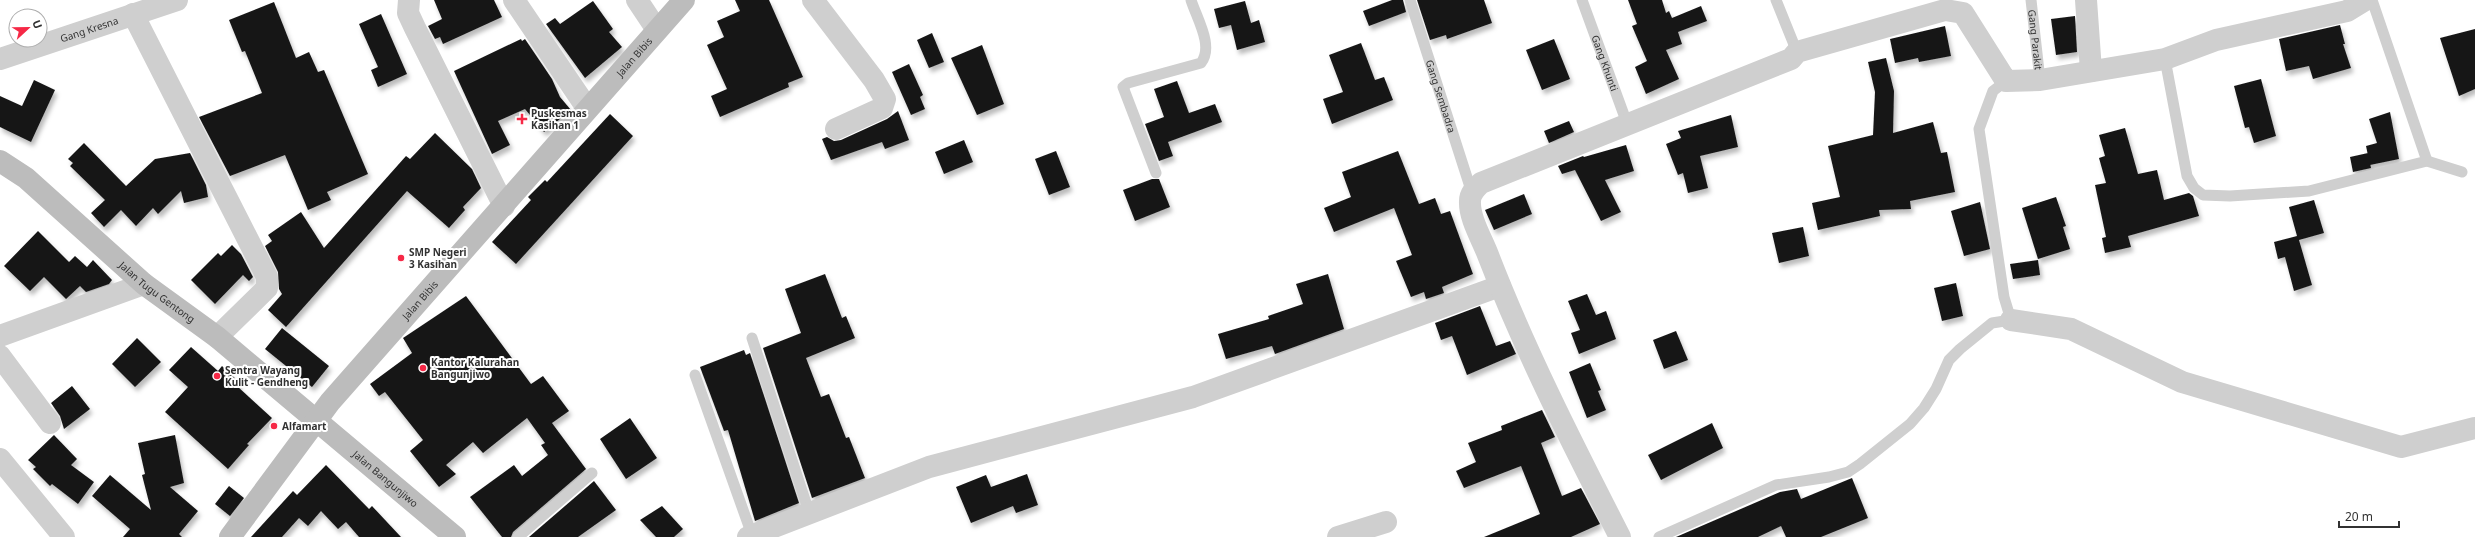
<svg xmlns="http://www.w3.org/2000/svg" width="2475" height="537" viewBox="0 0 2475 537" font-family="'Noto Sans',sans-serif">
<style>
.building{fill:#191919;filter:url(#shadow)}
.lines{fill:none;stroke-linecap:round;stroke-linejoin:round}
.service{stroke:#cfcfcf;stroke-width:11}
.minor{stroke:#cfcfcf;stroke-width:22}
.secondary{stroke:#bcbcbc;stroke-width:22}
.poi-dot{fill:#f62846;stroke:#fff;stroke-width:1.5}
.labels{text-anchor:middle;stroke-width:4;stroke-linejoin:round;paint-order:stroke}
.street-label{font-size:10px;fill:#323232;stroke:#fff}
.poi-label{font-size:10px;font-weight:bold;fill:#323232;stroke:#fff;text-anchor:start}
</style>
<defs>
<filter id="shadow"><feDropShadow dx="2.5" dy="4.5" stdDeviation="2" flood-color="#0004"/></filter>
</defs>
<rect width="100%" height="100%" fill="#fff"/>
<path class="building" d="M 434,0 L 494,0 L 502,17 L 443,44 L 440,37 L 435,39 L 428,26 L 442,19 Z
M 735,0 L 769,0 L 803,77 L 788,83 L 789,87 L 720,117 L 711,96 L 727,89 L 707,45 L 724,37 L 717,21 L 740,11 Z
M 1392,0 L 1403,0 L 1406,12 L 1369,26 L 1363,11 Z
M 1417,0 L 1484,0 L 1492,23 L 1447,39 L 1446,35 L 1430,40 Z
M 1628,0 L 1662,0 L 1666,13 L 1669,11 L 1672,18 L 1701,6 L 1707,21 L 1678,32 L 1682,44 L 1666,50 L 1679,79 L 1646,94 L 1635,67 L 1647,61 L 1632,26 L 1637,24 Z
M 593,1 L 613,29 L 609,32 L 622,47 L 585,78 L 546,24 L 555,18 L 560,24 Z
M 1245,1 L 1251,23 L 1259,20 L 1265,42 L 1237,50 L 1231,25 L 1219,28 L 1214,9 Z
M 274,2 L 296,58 L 309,52 L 318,72 L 324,70 L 368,174 L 327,192 L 331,200 L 308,210 L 285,155 L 230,176 L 199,117 L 262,93 L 245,51 L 242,52 L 229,20 Z
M 381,14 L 407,74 L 378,87 L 371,70 L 378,67 L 359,24 Z
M 2075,16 L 2077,52 L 2056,55 L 2051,19 Z
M 2340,25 L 2345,44 L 2343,44 L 2351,68 L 2313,79 L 2309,66 L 2286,71 L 2279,39 Z
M 1945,26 L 1951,56 L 1919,62 L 1918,58 L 1895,63 L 1890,39 Z
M 2475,29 L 2475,89 L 2459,96 L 2440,38 Z
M 932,33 L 944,62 L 929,68 L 917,40 Z
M 521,39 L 522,41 L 525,39 L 552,79 L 560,97 L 571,110 L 544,132 L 525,109 L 498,121 L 510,145 L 492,154 L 454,71 Z
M 1554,39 L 1570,79 L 1542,90 L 1526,50 Z
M 1361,43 L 1375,80 L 1384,77 L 1393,100 L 1332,124 L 1323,99 L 1343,92 L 1329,55 Z
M 982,45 L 1004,104 L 977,115 L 951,58 Z
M 1886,58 L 1894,91 L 1893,133 L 1933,122 L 1941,153 L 1947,152 L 1955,192 L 1910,201 L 1911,209 L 1879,210 L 1880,216 L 1818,230 L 1812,203 L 1840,197 L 1828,146 L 1873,135 L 1875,92 L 1868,62 Z
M 909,64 L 923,95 L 920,97 L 925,109 L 911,115 L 892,72 Z
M 2261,79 L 2276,136 L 2254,143 L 2249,127 L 2245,128 L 2234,86 Z
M 34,80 L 55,90 L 31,142 L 0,127 L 0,96 L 22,106 Z
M 1177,81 L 1189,113 L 1215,104 L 1222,122 L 1168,142 L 1173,156 L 1159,161 L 1145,124 L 1164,117 L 1154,89 Z
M 898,111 L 909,140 L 885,149 L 882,142 L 831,160 L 822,139 L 827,137 L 834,141 L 841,140 L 887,119 Z
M 2390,112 L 2399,159 L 2370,165 L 2366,146 L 2377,143 L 2369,119 Z
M 610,114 L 633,136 L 516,264 L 492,242 L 531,200 L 528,197 L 545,180 L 547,182 Z
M 1731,115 L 1738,147 L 1700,156 L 1708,188 L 1688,193 L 1683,173 L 1678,175 L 1666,144 L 1681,138 L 1678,131 Z
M 1569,121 L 1574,132 L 1549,143 L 1544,131 Z
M 2125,128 L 2138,174 L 2157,170 L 2164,200 L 2189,193 L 2193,196 L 2199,216 L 2128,236 L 2131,247 L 2105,253 L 2102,238 L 2106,237 L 2095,185 L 2106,183 L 2099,158 L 2105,156 L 2099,135 Z
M 435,133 L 472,169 L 481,188 L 463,207 L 465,210 L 449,228 L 407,191 L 286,327 L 268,310 L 282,294 L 279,289 L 278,272 L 265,246 L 272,241 L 268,235 L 301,212 L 324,248 L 406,156 L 410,159 Z
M 964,140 L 973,162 L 944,174 L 935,152 Z
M 84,143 L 126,186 L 155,159 L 190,153 L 206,185 L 208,197 L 184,203 L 181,191 L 158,214 L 153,208 L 136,226 L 121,210 L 104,227 L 91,213 L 105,200 L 70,166 L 73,163 L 68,159 Z
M 1626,145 L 1634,171 L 1605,180 L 1621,212 L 1601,221 L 1575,170 L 1562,174 L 1558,166 L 1583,156 L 1584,157 Z
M 1056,151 L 1070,187 L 1049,195 L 1035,159 Z
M 1398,151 L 1419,204 L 1435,198 L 1441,214 L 1450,211 L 1473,274 L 1442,287 L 1444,293 L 1426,299 L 1424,292 L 1411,297 L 1396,261 L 1412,255 L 1394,208 L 1334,232 L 1324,208 L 1351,197 L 1342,172 Z
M 2368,153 L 2371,168 L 2353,172 L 2350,157 Z
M 1152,179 L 1159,179 L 1170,207 L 1135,221 L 1123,190 Z
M 1524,194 L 1532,214 L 1494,230 L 1485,210 Z
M 2056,197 L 2066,226 L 2063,227 L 2070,249 L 2038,259 L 2022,208 Z
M 2314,200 L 2324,233 L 2299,240 L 2312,285 L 2294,291 L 2285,257 L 2278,259 L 2274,242 L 2297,236 L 2289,207 Z
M 1980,202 L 1990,249 L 1964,256 L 1951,211 Z
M 1803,227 L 1809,256 L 1779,263 L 1772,233 Z
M 38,231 L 69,262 L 75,256 L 87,267 L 93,260 L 112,280 L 109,284 L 86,292 L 80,286 L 66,299 L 44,277 L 30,291 L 4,266 Z
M 232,245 L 241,254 L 253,277 L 249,281 L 243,275 L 215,304 L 191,280 L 218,253 L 221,256 Z
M 2038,260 L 2040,275 L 2013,279 L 2010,264 Z
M 825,274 L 842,318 L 846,316 L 855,338 L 806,358 L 821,397 L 829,394 L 846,438 L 849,437 L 865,478 L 812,498 L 763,348 L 801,333 L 785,289 Z
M 1328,274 L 1344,329 L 1275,354 L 1272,346 L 1226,359 L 1218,334 L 1269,319 L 1268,316 L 1303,304 L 1296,284 Z
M 1956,283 L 1963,316 L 1942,321 L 1934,288 Z
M 1587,294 L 1596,315 L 1606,311 L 1616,339 L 1579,354 L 1571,333 L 1580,330 L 1568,301 Z
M 466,296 L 531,384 L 543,376 L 569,411 L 552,423 L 586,469 L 513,532 L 511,537 L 502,537 L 470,497 L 514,465 L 522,476 L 548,455 L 541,445 L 545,443 L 527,418 L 483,453 L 473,442 L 446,465 L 456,474 L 439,487 L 410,451 L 423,440 L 385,392 L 379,396 L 370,384 L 412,353 L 403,338 Z
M 1480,306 L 1496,346 L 1510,341 L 1516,354 L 1467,375 L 1452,336 L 1441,340 L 1435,323 Z
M 282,328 L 329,366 L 312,387 L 265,349 Z
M 1676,331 L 1688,360 L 1664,369 L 1653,340 Z
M 137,338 L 161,362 L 135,387 L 112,364 Z
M 191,347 L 218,371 L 222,366 L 240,383 L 237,386 L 272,418 L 247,444 L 249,445 L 228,469 L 165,412 L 188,387 L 169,370 Z
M 744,350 L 746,355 L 750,353 L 799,503 L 755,521 L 728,430 L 724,431 L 700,367 Z
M 1590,363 L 1601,390 L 1598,391 L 1606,410 L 1587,418 L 1569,372 Z
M 72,386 L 90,409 L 64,429 L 60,416 L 51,403 Z
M 1542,410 L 1555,437 L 1541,443 L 1562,496 L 1581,488 L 1600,524 L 1571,537 L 1484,537 L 1540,514 L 1521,466 L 1464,488 L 1456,471 L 1476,462 L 1468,443 L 1502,430 L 1501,426 Z
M 630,418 L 657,458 L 626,479 L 600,439 Z
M 1712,423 L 1723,448 L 1661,480 L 1648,455 Z
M 54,435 L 77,459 L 71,465 L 94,482 L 78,504 L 52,484 L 50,486 L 33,469 L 36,467 L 28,460 Z
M 175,435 L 184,483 L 170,487 L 198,511 L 179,534 L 182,537 L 123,537 L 130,529 L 92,496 L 110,475 L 151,510 L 142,475 L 145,474 L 138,443 Z
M 326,465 L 369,509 L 372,506 L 401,537 L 359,537 L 346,522 L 338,529 L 321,511 L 308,526 L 299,518 L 282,537 L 251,537 L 293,491 L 297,495 Z
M 1027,474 L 1038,505 L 1016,513 L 1013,506 L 971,523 L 956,487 L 986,475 L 991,487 Z
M 1852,478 L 1868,518 L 1821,537 L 1786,537 L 1781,526 L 1758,537 L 1676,537 L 1780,492 L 1797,489 L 1801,499 Z
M 594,481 L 616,510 L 578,537 L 529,537 Z
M 229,486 L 244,498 L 230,516 L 215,504 Z
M 662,506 L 683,529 L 674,537 L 656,537 L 640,520 Z"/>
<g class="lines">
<g class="service">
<path id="s1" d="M 1410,0 L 1472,193"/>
<path id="s2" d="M 1582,0 L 1628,126"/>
<path d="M 1776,0 L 1797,52"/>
<path id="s3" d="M 2031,0 L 2040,80"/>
<path d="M 2372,0 L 2427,161"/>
<path d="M 2165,59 L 2187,176 L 2194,188 L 2203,195 L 2230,196 L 2309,191 L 2427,161 L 2462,172"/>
<path d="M 1156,173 L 1123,87 L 1128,83 L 1201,63 C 1214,46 1197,19 1191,0"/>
<path d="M 752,338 L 809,512"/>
<path d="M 695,375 L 752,535"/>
<path d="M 518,537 L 592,473"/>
<path d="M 1659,537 L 1776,485 L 1829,477 L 1848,472 L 1860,464 L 1910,424 L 1924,408 L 1936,389 L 1949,360 L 1960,349 L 1992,323 L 2011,320 L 2004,297 L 1979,129 L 1993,91 L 2006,81"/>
</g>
<g class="minor">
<path d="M 409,0 L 408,13 L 415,28 L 504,206"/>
<path d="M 514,0 L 587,108"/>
<path d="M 637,0 L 657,30"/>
<path d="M 813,0 L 874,80 L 885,99 L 882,108 L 836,129"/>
<path d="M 2086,0 L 2091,71"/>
<path d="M 133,14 L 267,277 L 267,288 L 217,337"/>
<path id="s4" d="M 0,59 L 177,0"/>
<path d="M 2011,320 L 2071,329 L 2182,382 L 2401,447 L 2475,428"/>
<path d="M 0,336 L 144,284"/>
<path d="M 0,356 L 50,423"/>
<path d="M 0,459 L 64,537"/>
<path d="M 748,537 L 929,467 L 1193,397 L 1500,286"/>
<path d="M 1338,537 L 1386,522"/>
<path d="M 1620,537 C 1573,445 1525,351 1488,255 C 1482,239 1469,218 1470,201 C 1470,193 1476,188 1481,183 L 1791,59 L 1797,52 L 1945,10 L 1963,13 L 2006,81 L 2040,80 L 2165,59 L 2216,40 L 2347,11 L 2365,0"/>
</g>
<g class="secondary">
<path id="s5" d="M 0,161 L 26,178 L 144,284 L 217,337 L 455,537"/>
<path id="s6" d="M 230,537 L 330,402 L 684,0"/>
</g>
</g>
<g class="poi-dot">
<path d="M520 113h4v4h4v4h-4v4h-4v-4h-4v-4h4z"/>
<circle cx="401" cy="258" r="4"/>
<circle cx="423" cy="368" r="4"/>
<circle cx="217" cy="376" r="4"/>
<circle cx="274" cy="426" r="4"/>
</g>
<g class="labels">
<g class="street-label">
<text dy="4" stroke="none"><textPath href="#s4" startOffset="94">Gang Kresna</textPath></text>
<text dy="4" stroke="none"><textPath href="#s3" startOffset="40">Gang Parakit</textPath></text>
<text dy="4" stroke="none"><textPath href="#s6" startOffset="628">Jalan Bibis</textPath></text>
<text dy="4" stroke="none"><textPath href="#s2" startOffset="67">Gang Khunti</textPath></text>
<text dy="4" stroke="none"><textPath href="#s1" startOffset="101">Gang Sembadra</textPath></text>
<text dy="4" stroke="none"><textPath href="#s5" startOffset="205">Jalan Tugu Gentong</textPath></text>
<text dy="4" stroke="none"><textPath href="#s6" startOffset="304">Jalan Bibis</textPath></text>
<text dy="4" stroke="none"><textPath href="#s5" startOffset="500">Jalan Bangunjiwo</textPath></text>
</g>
<g class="poi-label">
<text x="531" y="117">Puskesmas<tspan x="531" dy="12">Kasihan 1</tspan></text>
<text x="409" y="256">SMP Negeri<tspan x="409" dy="12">3 Kasihan</tspan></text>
<text x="431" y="366">Kantor Kalurahan<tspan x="431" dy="12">Bangunjiwo</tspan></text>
<text x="225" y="374">Sentra Wayang<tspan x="225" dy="12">Kulit - Gendheng</tspan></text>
<text x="282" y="430">Alfamart</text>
</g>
</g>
<g transform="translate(28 28) rotate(68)"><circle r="19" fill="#ffffff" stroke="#adadad"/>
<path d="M0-3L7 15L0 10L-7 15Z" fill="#f62846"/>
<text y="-6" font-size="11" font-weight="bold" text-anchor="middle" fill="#323232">U</text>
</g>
<path d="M2339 521v6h60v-6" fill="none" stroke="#323232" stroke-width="2"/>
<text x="2345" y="521" font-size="12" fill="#323232" stroke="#ffffff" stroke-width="3" paint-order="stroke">20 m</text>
</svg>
